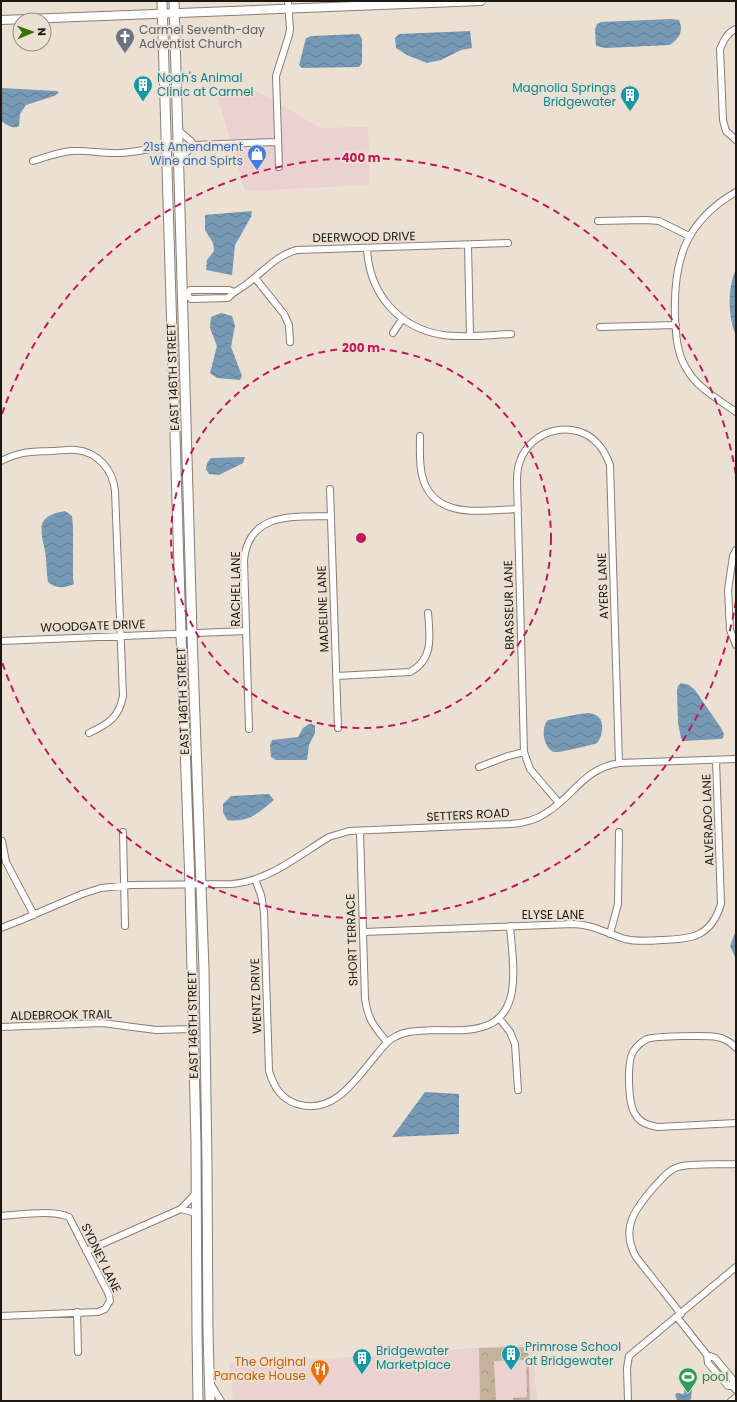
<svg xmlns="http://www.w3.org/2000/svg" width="737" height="1402" viewBox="0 0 737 1402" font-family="Poppins,sans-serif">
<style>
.commercial{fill:#ebd1d0}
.park{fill:url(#park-crowns)}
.water{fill:url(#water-waves)}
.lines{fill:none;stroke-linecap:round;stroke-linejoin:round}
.street-casing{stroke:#887e72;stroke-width:8}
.secondary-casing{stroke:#887e72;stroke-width:10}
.primary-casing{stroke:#887e72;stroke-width:11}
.street{stroke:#fff;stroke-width:6}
.secondary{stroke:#fff;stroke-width:8}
.primary{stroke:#fff;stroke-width:9}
.ring{fill:none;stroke:#c2185b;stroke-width:2;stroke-dasharray:7 5}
.labels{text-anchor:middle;stroke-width:4;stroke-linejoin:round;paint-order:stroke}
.worship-label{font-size:12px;fill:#5b616d;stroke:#ebe0d2;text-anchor:start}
.culture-label{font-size:12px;fill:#0d838f;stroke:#ebe0d2;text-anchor:start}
.shop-label{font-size:12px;fill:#366cbe;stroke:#ebe0d2;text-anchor:end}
.street-label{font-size:12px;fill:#1b1712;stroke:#ebe0d2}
.food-label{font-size:12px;fill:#c56008;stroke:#ebe0d2;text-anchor:end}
.leisure-label{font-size:12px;fill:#27864d;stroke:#ebe0d2;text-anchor:start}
.centre{fill:#c2185b;stroke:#ebe0d2;stroke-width:2}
.ring-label{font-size:12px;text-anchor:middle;font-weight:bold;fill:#c2185b;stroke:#ebe0d2;stroke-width:4;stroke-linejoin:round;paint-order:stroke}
</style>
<defs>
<pattern id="park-crowns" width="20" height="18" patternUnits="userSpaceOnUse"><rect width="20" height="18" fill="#c5b29b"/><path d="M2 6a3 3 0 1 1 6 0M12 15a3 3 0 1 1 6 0" fill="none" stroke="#a99884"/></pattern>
<pattern id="water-waves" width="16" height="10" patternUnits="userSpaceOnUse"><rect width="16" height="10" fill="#7699b5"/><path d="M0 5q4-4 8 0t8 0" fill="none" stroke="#607c92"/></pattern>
</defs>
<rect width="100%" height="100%" fill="#ebe0d2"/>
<path class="commercial" d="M 251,88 L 319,127 L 319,128 L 368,127 L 370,185 L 245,191 L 217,95 L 217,90 Z
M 532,1344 L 537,1401 L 233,1401 L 230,1363 L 306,1360 Z"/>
<path class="park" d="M 528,1347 L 530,1401 L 513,1401 L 513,1398 L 527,1397 L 526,1360 L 494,1361 L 496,1401 L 480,1401 L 479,1348 Z"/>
<path class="water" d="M 671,19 L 679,20 C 684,32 679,38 670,45 L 606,48 L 596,46 L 595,29 L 597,24 L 601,22 Z
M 470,31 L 472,48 L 461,50 L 441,60 L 427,63 L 407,55 L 396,48 L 395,38 L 399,34 Z
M 359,34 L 362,39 L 362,63 L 359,67 L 302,68 L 299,65 L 306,38 L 311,36 Z
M 1,88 L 57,91 L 59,93 L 54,96 L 26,105 L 20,114 L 19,126 C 13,130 7,124 1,121 Z
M 252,211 L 251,217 L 235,245 L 232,275 L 206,270 L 207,260 L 214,251 L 213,243 L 205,230 L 205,215 Z
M 736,269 L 736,336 C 728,317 727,289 736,269 Z
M 221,313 L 232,316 L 235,326 L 231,347 L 242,376 L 240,380 L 217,378 L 210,373 L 217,346 L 210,328 L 211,317 Z
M 245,457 L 243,463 L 219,475 L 209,474 L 206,469 L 207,463 L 211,458 Z
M 65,511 L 72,516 L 73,527 L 73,578 L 74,584 C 65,588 56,589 48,582 C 46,572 47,561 45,551 C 40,528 36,516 65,511 Z
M 681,683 L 689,685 L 695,690 L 721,728 L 724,734 L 723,738 L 721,739 L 684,741 L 681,738 L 678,723 L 677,690 L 678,686 Z
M 589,713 C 600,715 603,720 602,731 C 601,736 600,739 597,743 C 591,745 560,753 554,752 C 548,750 545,743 544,737 C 543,731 544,724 548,720 L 580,714 Z
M 309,724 L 312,724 L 315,726 L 315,733 L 309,745 L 307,760 L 276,760 L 271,757 L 270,745 L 272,740 L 298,737 L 303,728 Z
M 269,794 L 274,800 C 258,813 249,823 227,820 L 223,812 L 223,804 L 231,796 Z
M 736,930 L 736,959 L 730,946 Z
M 425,1092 L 459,1094 L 459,1134 L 392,1137 Z
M 685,1386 L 692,1387 L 691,1399 L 688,1401 L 677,1400 L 675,1395 L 677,1393 L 684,1394 Z"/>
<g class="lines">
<defs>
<path id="street" d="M 736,29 C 727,33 724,40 720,49 L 723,120 L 726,131 L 736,140
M 178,130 L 191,141 L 193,145
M 193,145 L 278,142
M 33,161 C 46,157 58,152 72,151 C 88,150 104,154 121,153 C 136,152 152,148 167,147
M 179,161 L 193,145
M 279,167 L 276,76 L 289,35 L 290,29 L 288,1
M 736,192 C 684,222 673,262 675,318 C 676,336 677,353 686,368 C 697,388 718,399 736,412
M 598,221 L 646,220 L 659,221 L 689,236
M 468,245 L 470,335
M 367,248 C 369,293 398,328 443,335 C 465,338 489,335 511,334
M 255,278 L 284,314 L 289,325 L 290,342
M 187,295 L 191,299 L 228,298 C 234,291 241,289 248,283 C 264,271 277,255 297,250 L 508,243
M 187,295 L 190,290 L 229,290 L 234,292
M 600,327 L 676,325
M 393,333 L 402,319
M 420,436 C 420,449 419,463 422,475 C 432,521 484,510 518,509
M 1,461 C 21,451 30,452 51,451 C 59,451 68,449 76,450 C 98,452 113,470 115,491 L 123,696 C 119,718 108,724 89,733
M 330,489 L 338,728
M 736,550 L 733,556 L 728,590 L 730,630 L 736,645
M 1,641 L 246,631
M 337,676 L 410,672 C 434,659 430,636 428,613
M 249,729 L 244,560 C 249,511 295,517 331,516
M 479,767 L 508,756 L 524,752
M 559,803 L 530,769 L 524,752 L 517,482 C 517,475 517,468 520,461 C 531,429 575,418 598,444 C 604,450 607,457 610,465 L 619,763
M 360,831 L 365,999 C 368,1020 374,1026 387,1042
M 123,832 L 125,926
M 2,841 L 6,862 L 34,915
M 255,879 L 261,895 L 264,912 L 269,1071 C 274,1087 281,1099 297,1104 C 335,1116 357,1077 378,1053 C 382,1048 387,1041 393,1038 C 405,1030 420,1031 434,1030 C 449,1030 467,1032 482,1027 C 525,1016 512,958 510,926
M 1,928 L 19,921 L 82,894 L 101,888 L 131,885 L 232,884 C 269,881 299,855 329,837 L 349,831 L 511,824 C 524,823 536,820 546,813 C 575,795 583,769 619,763 L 736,759
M 363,932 L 573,924 C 592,924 608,934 625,939 C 637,942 650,941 662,940 C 692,939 711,937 721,904 L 716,760
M 610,934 L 618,904 L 619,832
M 499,1018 L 510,1032 L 515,1044 L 518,1090
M 1,1027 L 102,1023 L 156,1030 L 193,1029
M 736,1048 C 732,1043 724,1038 717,1037 C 708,1035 655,1036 647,1039 C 643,1041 638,1045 635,1049 C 626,1058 628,1103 635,1114 C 640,1123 648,1125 658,1127 L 736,1123
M 181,1209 L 196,1213
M 1,1216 C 19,1215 53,1209 69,1217 L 109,1295 L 110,1301 L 105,1309 L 98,1312 L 1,1316
M 86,1251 L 181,1209 L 196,1193
M 77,1312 L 78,1352
M 681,1314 L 636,1257 C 620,1228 635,1209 654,1187 C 661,1180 668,1170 678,1167 C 692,1163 720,1165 736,1164
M 677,1317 L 707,1355 L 708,1363 L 728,1386 L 732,1386 L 736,1390
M 707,1355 L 715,1358 L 733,1380 L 732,1386
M 210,1383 L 221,1401
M 628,1401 L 627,1368 L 629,1356 L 736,1267
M 731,1401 L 736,1397"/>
<path id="secondary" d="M 1,20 L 481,1"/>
<path id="primary" d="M 162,1 L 181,634 L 190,884 L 196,1144 L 197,1334 L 198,1401
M 174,1 L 192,633 L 204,970 L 207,1163 L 208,1333 L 210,1401"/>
</defs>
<use href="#street" class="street-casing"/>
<use href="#secondary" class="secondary-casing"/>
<use href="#primary" class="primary-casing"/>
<use href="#street" class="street"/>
<use href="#secondary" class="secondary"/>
<use href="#primary" class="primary"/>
</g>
<g class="ring">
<circle cx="361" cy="538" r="190"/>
<path d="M736 601A380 380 0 0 1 2 662M2 414A380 380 0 0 1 736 475"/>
</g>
<defs>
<symbol id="church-pin" viewBox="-11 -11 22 30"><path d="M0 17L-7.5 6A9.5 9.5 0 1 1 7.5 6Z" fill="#6b7280" stroke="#ebe0d2"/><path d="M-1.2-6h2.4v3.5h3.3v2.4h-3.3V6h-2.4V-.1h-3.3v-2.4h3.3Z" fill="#fff"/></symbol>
<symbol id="building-pin" viewBox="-11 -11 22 30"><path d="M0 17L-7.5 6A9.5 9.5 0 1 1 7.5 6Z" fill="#0f9aa8" stroke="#ebe0d2"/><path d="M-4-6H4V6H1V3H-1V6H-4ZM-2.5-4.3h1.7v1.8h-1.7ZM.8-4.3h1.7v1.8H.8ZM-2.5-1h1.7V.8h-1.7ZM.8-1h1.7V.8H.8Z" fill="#fff"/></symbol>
<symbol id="shop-pin" viewBox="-11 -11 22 30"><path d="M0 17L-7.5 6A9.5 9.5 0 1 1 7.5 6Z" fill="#3f7fe0" stroke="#ebe0d2"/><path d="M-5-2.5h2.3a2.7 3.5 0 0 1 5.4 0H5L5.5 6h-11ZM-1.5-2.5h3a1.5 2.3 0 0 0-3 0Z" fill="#fff"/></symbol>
<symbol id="restaurant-pin" viewBox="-11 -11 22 30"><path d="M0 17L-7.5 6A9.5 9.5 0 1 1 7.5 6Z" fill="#e8710a" stroke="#ebe0d2"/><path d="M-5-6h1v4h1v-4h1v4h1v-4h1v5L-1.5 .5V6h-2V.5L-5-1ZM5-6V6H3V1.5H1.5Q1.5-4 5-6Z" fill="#fff"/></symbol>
<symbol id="stadium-pin" viewBox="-11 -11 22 30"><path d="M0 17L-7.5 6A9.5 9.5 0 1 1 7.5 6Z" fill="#2e9e5b" stroke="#ebe0d2"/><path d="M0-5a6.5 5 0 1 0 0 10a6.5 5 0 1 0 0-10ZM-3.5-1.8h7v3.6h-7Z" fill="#fff"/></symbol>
</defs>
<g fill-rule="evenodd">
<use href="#church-pin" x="114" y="26" width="22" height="30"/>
<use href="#building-pin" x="132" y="74" width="22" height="30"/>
<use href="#building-pin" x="619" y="84" width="22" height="30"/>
<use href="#shop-pin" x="246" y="143" width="22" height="30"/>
<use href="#building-pin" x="500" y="1343" width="22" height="30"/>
<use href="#building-pin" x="351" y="1347" width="22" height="30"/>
<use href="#restaurant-pin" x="309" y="1358" width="22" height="30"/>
<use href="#stadium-pin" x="677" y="1366" width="22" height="30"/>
</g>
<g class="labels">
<g class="worship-label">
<text x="139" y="34">Carmel Seventh-day<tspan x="139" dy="14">Adventist Church</tspan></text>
</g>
<g class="culture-label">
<text x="157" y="82">Noah's Animal<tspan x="157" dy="14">Clinic at Carmel</tspan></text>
<text x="616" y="92" text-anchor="end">Magnolia Springs<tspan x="616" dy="14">Bridgewater</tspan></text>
<text x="525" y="1351">Primrose School<tspan x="525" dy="14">at Bridgewater</tspan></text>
<text x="376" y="1355">Bridgewater<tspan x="376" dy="14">Marketplace</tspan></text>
</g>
<g class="shop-label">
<text x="243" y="151">21st Amendment<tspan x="243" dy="14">Wine and Spirts</tspan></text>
</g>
<g class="street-label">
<text transform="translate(364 237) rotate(-1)" y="4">DEERWOOD DRIVE</text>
<text transform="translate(173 377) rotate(-92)" y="4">EAST 146TH STREET</text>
<text transform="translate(603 586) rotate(-92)" y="4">AYERS LANE</text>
<text transform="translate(236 589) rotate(-90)" y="4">RACHEL LANE</text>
<text transform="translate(509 605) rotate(-91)" y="4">BRASSEUR LANE</text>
<text transform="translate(323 609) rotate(-92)" y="4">MADELINE LANE</text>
<text transform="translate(93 626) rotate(-2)" y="4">WOODGATE DRIVE</text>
<text transform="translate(183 701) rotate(-92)" y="4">EAST 146TH STREET</text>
<text transform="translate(468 815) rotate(-3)" y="4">SETTERS ROAD</text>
<text transform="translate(708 820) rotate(-92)" y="4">ALVERADO LANE</text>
<text x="553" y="919">ELYSE LANE</text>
<text transform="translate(352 940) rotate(-92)" y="4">SHORT TERRACE</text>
<text transform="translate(256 996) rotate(-92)" y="4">WENTZ DRIVE</text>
<text transform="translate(61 1015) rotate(-1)" y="4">ALDEBROOK TRAIL</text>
<text transform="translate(193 1025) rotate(-91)" y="4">EAST 146TH STREET</text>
<text transform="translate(101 1258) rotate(64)" y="4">SYDNEY LANE</text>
</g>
<g class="food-label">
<text x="306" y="1366">The Original<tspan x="306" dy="14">Pancake House</tspan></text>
</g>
<g class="leisure-label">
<text x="702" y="1381">pool</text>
</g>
</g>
<circle cx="361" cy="538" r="6" class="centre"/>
<g class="ring-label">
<text x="361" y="162">400 m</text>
<text x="361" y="352">200 m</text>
</g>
<rect width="737" height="1402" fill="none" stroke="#1b1712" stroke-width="4"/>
<g transform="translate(32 32) rotate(88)"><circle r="19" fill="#ebe0d2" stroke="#989085"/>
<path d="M0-3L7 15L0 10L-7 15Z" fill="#3b7302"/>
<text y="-6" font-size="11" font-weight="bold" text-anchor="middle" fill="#1b1712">N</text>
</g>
</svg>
